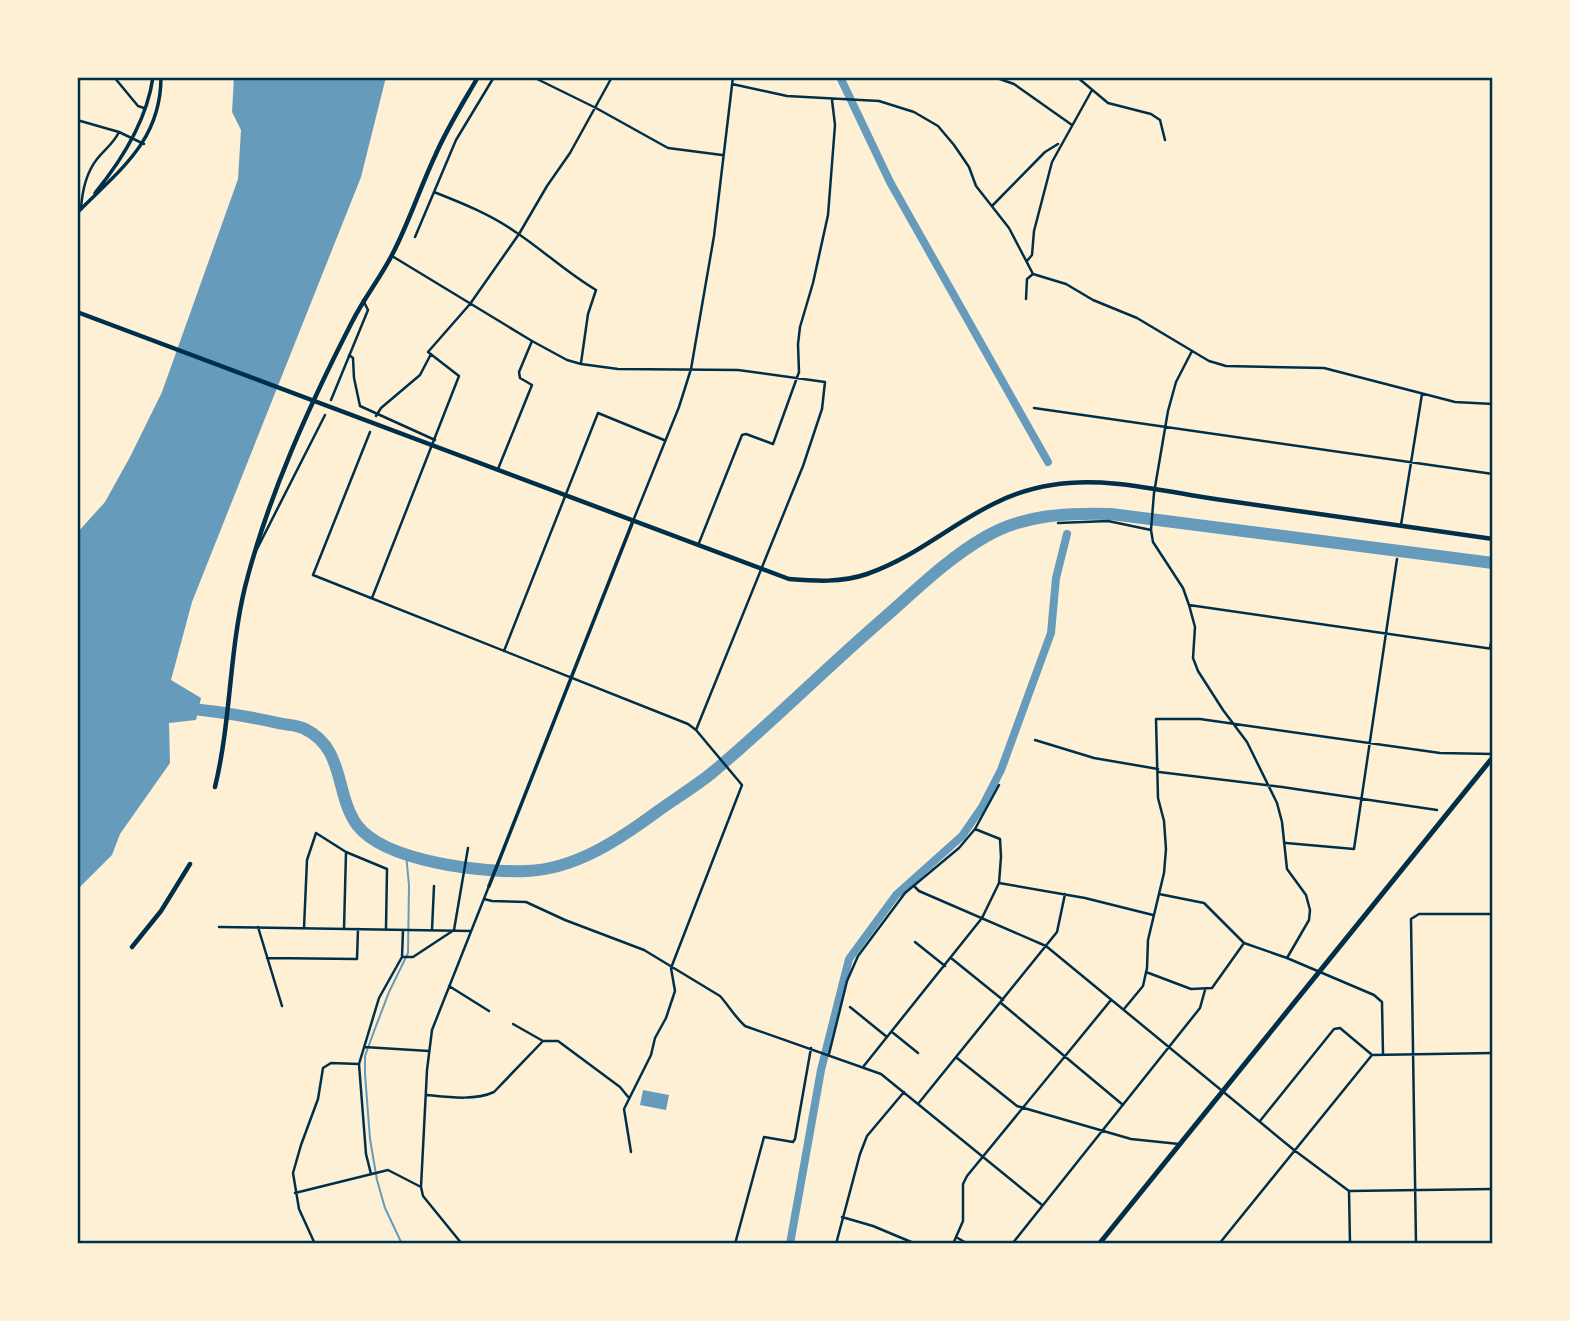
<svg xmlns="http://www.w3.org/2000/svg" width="1570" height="1321" viewBox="0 0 1570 1321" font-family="Signika,sans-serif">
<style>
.water{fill:#669bbc}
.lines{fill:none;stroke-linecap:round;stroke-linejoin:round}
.stream{stroke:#669bbc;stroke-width:2}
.canal{stroke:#669bbc;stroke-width:8}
.river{stroke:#669bbc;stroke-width:12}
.minor{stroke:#003049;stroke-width:2.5}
.tertiary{stroke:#003049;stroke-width:3.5}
.secondary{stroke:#003049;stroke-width:4.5}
.primary{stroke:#003049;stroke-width:4.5}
.trunk{stroke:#003049;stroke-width:5}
.neatline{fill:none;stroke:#003049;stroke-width:2.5}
</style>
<rect width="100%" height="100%" fill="#fdf0d5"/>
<path class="water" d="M 234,77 L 386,77 L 361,177 L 192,602 L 171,680 L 201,698 L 196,720 L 169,723 L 170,763 L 120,834 L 112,855 L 77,890 L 77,533 L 105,502 L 130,457 L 162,392 L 238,179 L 241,130 L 232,112 Z
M 643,1090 L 669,1095 L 666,1110 L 640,1105 Z"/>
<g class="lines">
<path class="stream" d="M 402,1244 L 385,1208 L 377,1180 L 370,1139 L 365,1074 L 365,1056 L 373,1034 L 389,992 L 408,953 L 409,885 L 406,854"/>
<path class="canal" d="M 840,77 L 890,182 L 1048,462
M 790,1244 L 821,1070 L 849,959 L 896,895 L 962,836 L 982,807 L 1001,770 L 1051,633 L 1056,578 L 1067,534"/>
<path class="river" d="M 184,708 C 216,711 247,716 278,723 C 286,725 298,725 305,729 C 345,748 335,795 357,825 C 385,862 484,873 527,871 C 576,869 620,839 658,811 C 676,798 696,786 713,772 C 769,725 821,673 876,625 C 911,595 945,560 985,537 C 1024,514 1068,513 1111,514 L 1493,563"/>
<path class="minor" d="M 114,77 L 138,106 L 144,108
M 533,77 L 596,108 L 668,148 L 722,155
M 994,77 L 1014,84 L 1072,125
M 1077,77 L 1108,103 L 1151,114 L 1160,120 L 1165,140
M 732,84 L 787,96 L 879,101 L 914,112 L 938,126 L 954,145 L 969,167 L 976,186 L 1009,228 L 1033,274 L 1066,284 L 1093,300 L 1137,318 L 1209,361 L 1226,366 L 1324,368 L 1455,402 L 1493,404
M 77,120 L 119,132 L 144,144
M 434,192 C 462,203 492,215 517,233 C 544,251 567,273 596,290 L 588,314 L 581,363
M 992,206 L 1045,152 L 1058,144
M 81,209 C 82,193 86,173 97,159 C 104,150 114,143 119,132
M 415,237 L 456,140 L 494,77
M 392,256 L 532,341 L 567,360 L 581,364 L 618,369 L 738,370 L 825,382 L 822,409 L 803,466 L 696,730
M 1027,261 L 1032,255 L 1034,231 L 1052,162 L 1092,90
M 1026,299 L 1027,279 L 1033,274
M 349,355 L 353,358 L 354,378 L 360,406 L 435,440
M 331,400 L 368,310 L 363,300
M 1034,408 L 1493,474
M 376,416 L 381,408 L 420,375 L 431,354
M 370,432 L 313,575 L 688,724 L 696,730 L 742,785 L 671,968 L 675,991 L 666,1018 L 655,1038 L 651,1055 L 624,1109 L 631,1152
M 498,469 L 532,385 L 520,378 L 519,372 L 532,341
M 633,521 L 679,407 L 691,369 L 714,236 L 733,77
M 1058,523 L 1108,521 L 1151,530 L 1154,493 L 1168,411 L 1176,382 L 1192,351
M 1401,525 L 1422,394
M 1151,530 L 1153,542 L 1183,588 L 1189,605 L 1195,627 L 1193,658 L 1198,671 L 1223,710 L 1247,742 L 1277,803 L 1282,822 L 1287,869 L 1306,895 L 1310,910 L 1309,920 L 1287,958
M 699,543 L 742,435 L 746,434 L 773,444 L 799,372 L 798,344 L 800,327 L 813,283 L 828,215 L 835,125 L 832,100
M 257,549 L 325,415
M 372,598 L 459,376 L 428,352 L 470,304 L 519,234 L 547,186 L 570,153 L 612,77
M 1189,605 L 1493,649
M 1490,648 L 1493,632
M 504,651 L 598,413 L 664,440
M 1035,740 L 1094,758 L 1158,769
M 1159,772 L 1282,787 L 1437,810
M 1286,843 L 1354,849 L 1397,559
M 999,883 L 1085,898 L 1153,915
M 914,886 L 919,891 L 1046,946 L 1294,1150 L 1349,1191 L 1493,1189
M 1159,894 L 1204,903 L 1244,943 L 1287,958 L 1374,995 L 1382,1002 L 1383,1054
M 484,899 L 492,901 L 526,902 L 565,920 L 644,950 L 720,996 C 729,1006 735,1017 745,1026 L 881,1074 L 1042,1205
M 219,927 L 471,931
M 258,927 L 282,1006
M 304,928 L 307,860 L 316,833 L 346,852 L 387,869 L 386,928
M 344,929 L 346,852
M 432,930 L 434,886
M 915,942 L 945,966
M 402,957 L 413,957 L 454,930 L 468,848
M 267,958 L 357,959 L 358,929
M 951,958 L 1003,1000
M 1146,972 L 1191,989 L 1212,988 L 1244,943
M 449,986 L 489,1011
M 1001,1003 L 1123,1105
M 850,1007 L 887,1037
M 1124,1009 L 1143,986 L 1147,968 L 1148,940 L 1164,873 L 1166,849 L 1164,821 L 1158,798 L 1156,719 L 1200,719 L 1440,753 L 1493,754
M 513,1024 L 543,1041 L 558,1041 L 620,1087 L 629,1098
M 892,1032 L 918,1053
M 364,1047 L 429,1051
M 829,1054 L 847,981 L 858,956 L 905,893 L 959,848 L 975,829 L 999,785
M 957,1058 L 1017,1106 L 1131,1139 L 1179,1144
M 863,1067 L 982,918 L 999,883 L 1001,857 L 1000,839 L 975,829
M 427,1095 C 447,1097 475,1101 494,1092 L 543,1041
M 918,1104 L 1057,932 L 1065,894
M 1260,1121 L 1334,1029 L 1340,1028 L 1371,1054
M 371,1174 L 366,1154 L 359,1064 L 379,998 L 402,957 L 403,930
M 1349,1191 L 1350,1244
M 295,1193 L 388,1170 L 421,1187
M 842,1217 L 873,1226 L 916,1244
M 956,1237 L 968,1244
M 315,1244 L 299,1209 L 293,1173 L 301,1145 L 318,1099 L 323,1068 L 331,1063 L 359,1064
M 462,1244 L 423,1196 L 421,1187 L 427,1070 L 432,1030 L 489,886
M 735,1244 L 764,1137 L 793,1142 L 795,1139 L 811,1048
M 836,1244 L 860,1154 L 867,1136 L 904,1092
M 953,1244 L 963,1221 L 963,1184 L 967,1176 L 1111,1000
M 1012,1244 L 1200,1008 L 1205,990
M 1219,1244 L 1372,1055 L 1493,1053
M 1416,1244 L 1411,919 L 1419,914 L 1493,914"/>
<path class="tertiary" d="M 95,193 C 122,160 147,120 153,77
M 77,213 C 118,171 161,142 161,77
M 489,886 L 633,521"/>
<path class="secondary" d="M 215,787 C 231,721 229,653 245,587 C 268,496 309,406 352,322 C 364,298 381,277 393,253 C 409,222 420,188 435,156 C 447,128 463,103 478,77
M 132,947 L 161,911 L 190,864"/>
<path class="primary" d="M 77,312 L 789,579 C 815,581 841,583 867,574 C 934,551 977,496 1052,485 C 1105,476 1162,491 1215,499 C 1308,512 1400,526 1493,539"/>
<path class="trunk" d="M 1099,1244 L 1493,757"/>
</g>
<rect width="1570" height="1321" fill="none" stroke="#fdf0d5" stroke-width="158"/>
<rect x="79" y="79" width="1412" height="1163" class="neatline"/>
</svg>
